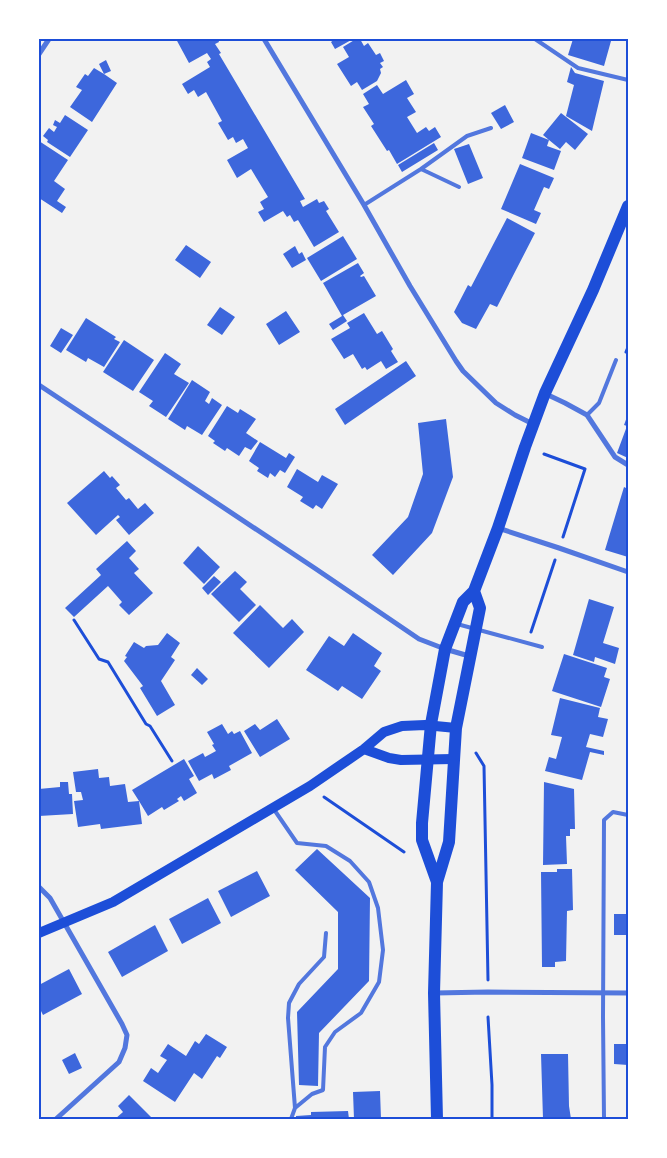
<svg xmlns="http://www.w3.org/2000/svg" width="667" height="1158" viewBox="0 0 667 1158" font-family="Montserrat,sans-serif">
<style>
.building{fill:#3d67dc}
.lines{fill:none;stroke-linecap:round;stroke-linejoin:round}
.path{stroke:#1d4ed8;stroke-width:3}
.service{stroke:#5277de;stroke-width:4}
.minor{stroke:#5277de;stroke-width:5}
.secondary{stroke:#1d4ed8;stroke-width:10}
.primary{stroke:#1d4ed8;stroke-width:12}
.neatline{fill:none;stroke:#1d4ed8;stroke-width:2}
</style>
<rect width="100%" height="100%" fill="#f2f2f2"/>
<path class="building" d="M 176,39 L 218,39 L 219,42 L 215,44 L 221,53 L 219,54 L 305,199 L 300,201 L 303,207 L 317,199 L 319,203 L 324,201 L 329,209 L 326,211 L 339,232 L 314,247 L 298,220 L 294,222 L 290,215 L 287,217 L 283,211 L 264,222 L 258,212 L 264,209 L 260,202 L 268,197 L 251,169 L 237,178 L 227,160 L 248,148 L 243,139 L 236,143 L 233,137 L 228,140 L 218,123 L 222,121 L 206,92 L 198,97 L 194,90 L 188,94 L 182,84 L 210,67 L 207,62 L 211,59 L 207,53 L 189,63 Z
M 335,39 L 353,39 L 335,49 L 331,42 Z
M 356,39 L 360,39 L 364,46 L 368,43 L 376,55 L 380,53 L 384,61 L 380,63 L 383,67 L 380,69 L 381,73 L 377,81 L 362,90 L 357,82 L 351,86 L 337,64 L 349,57 L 343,47 Z
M 573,39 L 601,39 L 611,41 L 604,66 L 568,55 Z
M 106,60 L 111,71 L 104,74 L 117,83 L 92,122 L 70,107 L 82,90 L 76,87 L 85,74 L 88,76 L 94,68 L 104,74 L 99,64 Z
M 571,67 L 575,73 L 604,81 L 592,131 L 566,116 L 574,85 L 567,82 Z
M 406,80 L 414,94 L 407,98 L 416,112 L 407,117 L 417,133 L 426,127 L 429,131 L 435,127 L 441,137 L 397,164 L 389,150 L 387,151 L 371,126 L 374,124 L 363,107 L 369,104 L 363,94 L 377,85 L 383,94 Z
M 505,105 L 514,122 L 501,129 L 491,113 Z
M 561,113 L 588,134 L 575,150 L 566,142 L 560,149 L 549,140 L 547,146 L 561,151 L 554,170 L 522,158 L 531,133 L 549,140 L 543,135 Z
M 65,115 L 88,130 L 70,157 L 47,142 L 48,140 L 43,136 L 49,128 L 54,132 L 57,127 L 53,125 L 55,120 L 60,123 Z
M 39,141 L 68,160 L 54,181 L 65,189 L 57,201 L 66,207 L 62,213 L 39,198 Z
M 434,143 L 438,150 L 402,172 L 398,165 Z
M 469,144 L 483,178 L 468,184 L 454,149 Z
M 520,164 L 554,178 L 549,189 L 544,187 L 534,210 L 541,213 L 536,224 L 501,209 Z
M 507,218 L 535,233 L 497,307 L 490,304 L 476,329 L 462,323 L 454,312 L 468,285 L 471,287 Z
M 343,236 L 357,259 L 321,281 L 307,258 Z
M 186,245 L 211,262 L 200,278 L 175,260 Z
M 295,246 L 299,254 L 302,252 L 306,260 L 292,268 L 283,254 Z
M 358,263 L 364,273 L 360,276 L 361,277 L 364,276 L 376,296 L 343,315 L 347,321 L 333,330 L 329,324 L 342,316 L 323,283 Z
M 220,307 L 235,317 L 222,335 L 207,325 Z
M 286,311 L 300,332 L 279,345 L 266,324 Z
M 364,313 L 377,334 L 382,331 L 393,349 L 391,351 L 398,362 L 386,369 L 381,361 L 367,370 L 365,367 L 362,369 L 353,354 L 344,359 L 331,339 L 350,328 L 347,323 Z
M 86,318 L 116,337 L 114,339 L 120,342 L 104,367 L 88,358 L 86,362 L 66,350 Z
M 61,328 L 73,335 L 61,353 L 50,346 Z
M 124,340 L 154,360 L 133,391 L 103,372 Z
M 165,353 L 181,364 L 174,374 L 189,383 L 166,417 L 149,406 L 153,401 L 139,392 Z
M 406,361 L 416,376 L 345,425 L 335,409 Z
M 192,380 L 210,392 L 205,401 L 209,404 L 212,398 L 222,405 L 202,435 L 187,426 L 185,430 L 168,419 Z
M 227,406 L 238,413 L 240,409 L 256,419 L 246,433 L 258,441 L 251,450 L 245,447 L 239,456 L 227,448 L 225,451 L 213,443 L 215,441 L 208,436 Z
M 628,414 L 628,458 L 617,453 L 627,426 L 624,425 Z
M 446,419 L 453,477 L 432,533 L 393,575 L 372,555 L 408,517 L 423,474 L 418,423 Z
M 260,442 L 286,458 L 289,453 L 295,457 L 285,473 L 280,470 L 275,477 L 270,473 L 268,478 L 257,471 L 259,468 L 249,461 Z
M 297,469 L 318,482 L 322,475 L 338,484 L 322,509 L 316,505 L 313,509 L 300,501 L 303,497 L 287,487 Z
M 104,471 L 110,478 L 112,476 L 120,485 L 116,488 L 126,500 L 129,498 L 138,509 L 145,503 L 154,513 L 129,535 L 116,520 L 120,517 L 118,515 L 96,535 L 67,503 Z
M 624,487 L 628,489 L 628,557 L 605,550 Z
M 127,541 L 136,551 L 129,558 L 139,569 L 134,573 L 153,593 L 129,615 L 119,605 L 122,602 L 108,586 L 74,617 L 65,608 L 101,575 L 96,569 Z
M 198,546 L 220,567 L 204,584 L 183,563 Z
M 235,571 L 247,582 L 240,589 L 256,605 L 239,622 L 211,594 Z
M 214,576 L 221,582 L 208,595 L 202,588 Z
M 589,599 L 614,607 L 603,643 L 619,648 L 615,664 L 595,657 L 594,662 L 573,655 Z
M 260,605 L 283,628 L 292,619 L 304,632 L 269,668 L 233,633 Z
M 167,633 L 180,643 L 171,657 L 175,660 L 161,681 L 175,705 L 157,716 L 140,688 L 143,686 L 124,661 L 127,657 L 125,656 L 134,642 L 144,648 L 146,646 L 158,645 Z
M 353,633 L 382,653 L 374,666 L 381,671 L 362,699 L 342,686 L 338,691 L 306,670 L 329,636 L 344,646 Z
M 564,654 L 607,668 L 604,677 L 610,679 L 601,707 L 552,691 Z
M 197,668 L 208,679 L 202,685 L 191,675 Z
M 560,698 L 600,708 L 598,717 L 608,719 L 603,737 L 590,734 L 586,747 L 604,751 L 604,755 L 590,752 L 582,780 L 545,771 L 549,757 L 556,759 L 562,737 L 551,735 Z
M 277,719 L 290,739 L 260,757 L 244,731 L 255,724 L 260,730 Z
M 222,724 L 228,734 L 232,731 L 234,734 L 240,731 L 252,753 L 229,766 L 231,770 L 214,779 L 212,774 L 199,781 L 188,761 L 203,753 L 205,757 L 216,751 L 212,745 L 214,744 L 207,732 Z
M 184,759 L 194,776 L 189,779 L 197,793 L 184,801 L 181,796 L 177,799 L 179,801 L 164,810 L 162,807 L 148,816 L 139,801 L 142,824 L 101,829 L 100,824 L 78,827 L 74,801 L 83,800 L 81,792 L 76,792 L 73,772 L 98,769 L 99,778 L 109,777 L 110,786 L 125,784 L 128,802 L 139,801 L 132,790 Z
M 60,782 L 68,782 L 69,794 L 72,794 L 73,814 L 39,816 L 39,789 L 60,787 Z
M 544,782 L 574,789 L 575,829 L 570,829 L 570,836 L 566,836 L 567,864 L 543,865 Z
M 317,849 L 370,898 L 369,981 L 319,1033 L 318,1086 L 299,1085 L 297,1012 L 338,969 L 338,912 L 295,870 Z
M 557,869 L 572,869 L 573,910 L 567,911 L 566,961 L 555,962 L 555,967 L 542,967 L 541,872 L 557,872 Z
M 257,871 L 270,896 L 231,917 L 218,891 Z
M 208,898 L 221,923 L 182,944 L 169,919 Z
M 614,914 L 628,914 L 628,935 L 614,935 Z
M 155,925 L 168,951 L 122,977 L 108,952 Z
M 69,969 L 82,994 L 43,1015 L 39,1007 L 39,985 Z
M 206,1034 L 227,1047 L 220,1058 L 217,1056 L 202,1079 L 194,1073 L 175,1102 L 143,1081 L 151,1068 L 158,1073 L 162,1067 L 167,1060 L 160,1056 L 168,1044 L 186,1056 L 195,1041 L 199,1044 Z
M 614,1044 L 628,1044 L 628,1065 L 614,1064 Z
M 75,1053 L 82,1068 L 69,1074 L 62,1060 Z
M 541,1054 L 568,1054 L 569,1106 L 571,1119 L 543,1119 Z
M 380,1091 L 381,1119 L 354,1119 L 353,1092 Z
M 129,1095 L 153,1119 L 115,1119 L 123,1112 L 118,1106 Z
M 348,1111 L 349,1119 L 296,1119 L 296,1116 L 311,1115 L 311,1112 Z"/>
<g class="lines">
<path class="path" d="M 626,352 L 628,347
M 544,454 L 585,469 L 563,537
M 74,620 L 99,659 L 108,662 L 146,724 L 150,726 L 172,761
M 531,632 L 555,560
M 476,753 L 484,766 L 488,980
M 324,797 L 404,852
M 488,1017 L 492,1085 L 492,1119"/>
<path class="service" d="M 535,39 L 578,68 L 628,80
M 421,169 L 459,187
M 364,205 L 421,169 L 467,136 L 491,128
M 587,415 L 599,403 L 616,360
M 457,624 L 542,647
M 273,808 L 297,843 L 326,846 L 350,861 L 369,882 L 378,908 L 383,950 L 379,982 L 361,1013 L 335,1032 L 325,1047 L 323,1090 L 312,1094 L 295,1108 L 291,1119
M 295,1108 L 288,1018 L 289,1003 L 299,984 L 324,957 L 326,933
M 604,1119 L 603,1017 L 604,820 L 613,812 L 628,815"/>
<path class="minor" d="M 264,39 L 364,205 L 410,286 L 456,361 L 463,371 L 496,403 L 515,415 L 533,424
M 39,54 L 49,39
M 39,385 L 316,569 L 419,639 L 445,649 L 469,656
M 546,394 L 565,403 L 587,415 L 615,457 L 628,465
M 498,528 L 559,548 L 628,572
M 39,887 L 50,898 L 122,1024 L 127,1035 L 125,1048 L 119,1062 L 56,1119
M 435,993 L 488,992 L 628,993"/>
<path class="secondary" d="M 364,749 L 389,758 L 401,760 L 453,759
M 39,933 L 113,902 L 310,786 L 364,749 L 384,732 L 402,726 L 425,725 L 456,728"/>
<path class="primary" d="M 437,882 L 422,840 L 422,823 L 431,724 L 445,649 L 463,602 L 474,591 L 498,528 L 525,447 L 545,393 L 593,290 L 628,206
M 437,1119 L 434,993 L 437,882 L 449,842 L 456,728 L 480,608 L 474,591"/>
</g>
<rect width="667" height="1158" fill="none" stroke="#ffffff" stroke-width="80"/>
<rect x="40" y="40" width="587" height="1078" class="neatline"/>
</svg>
